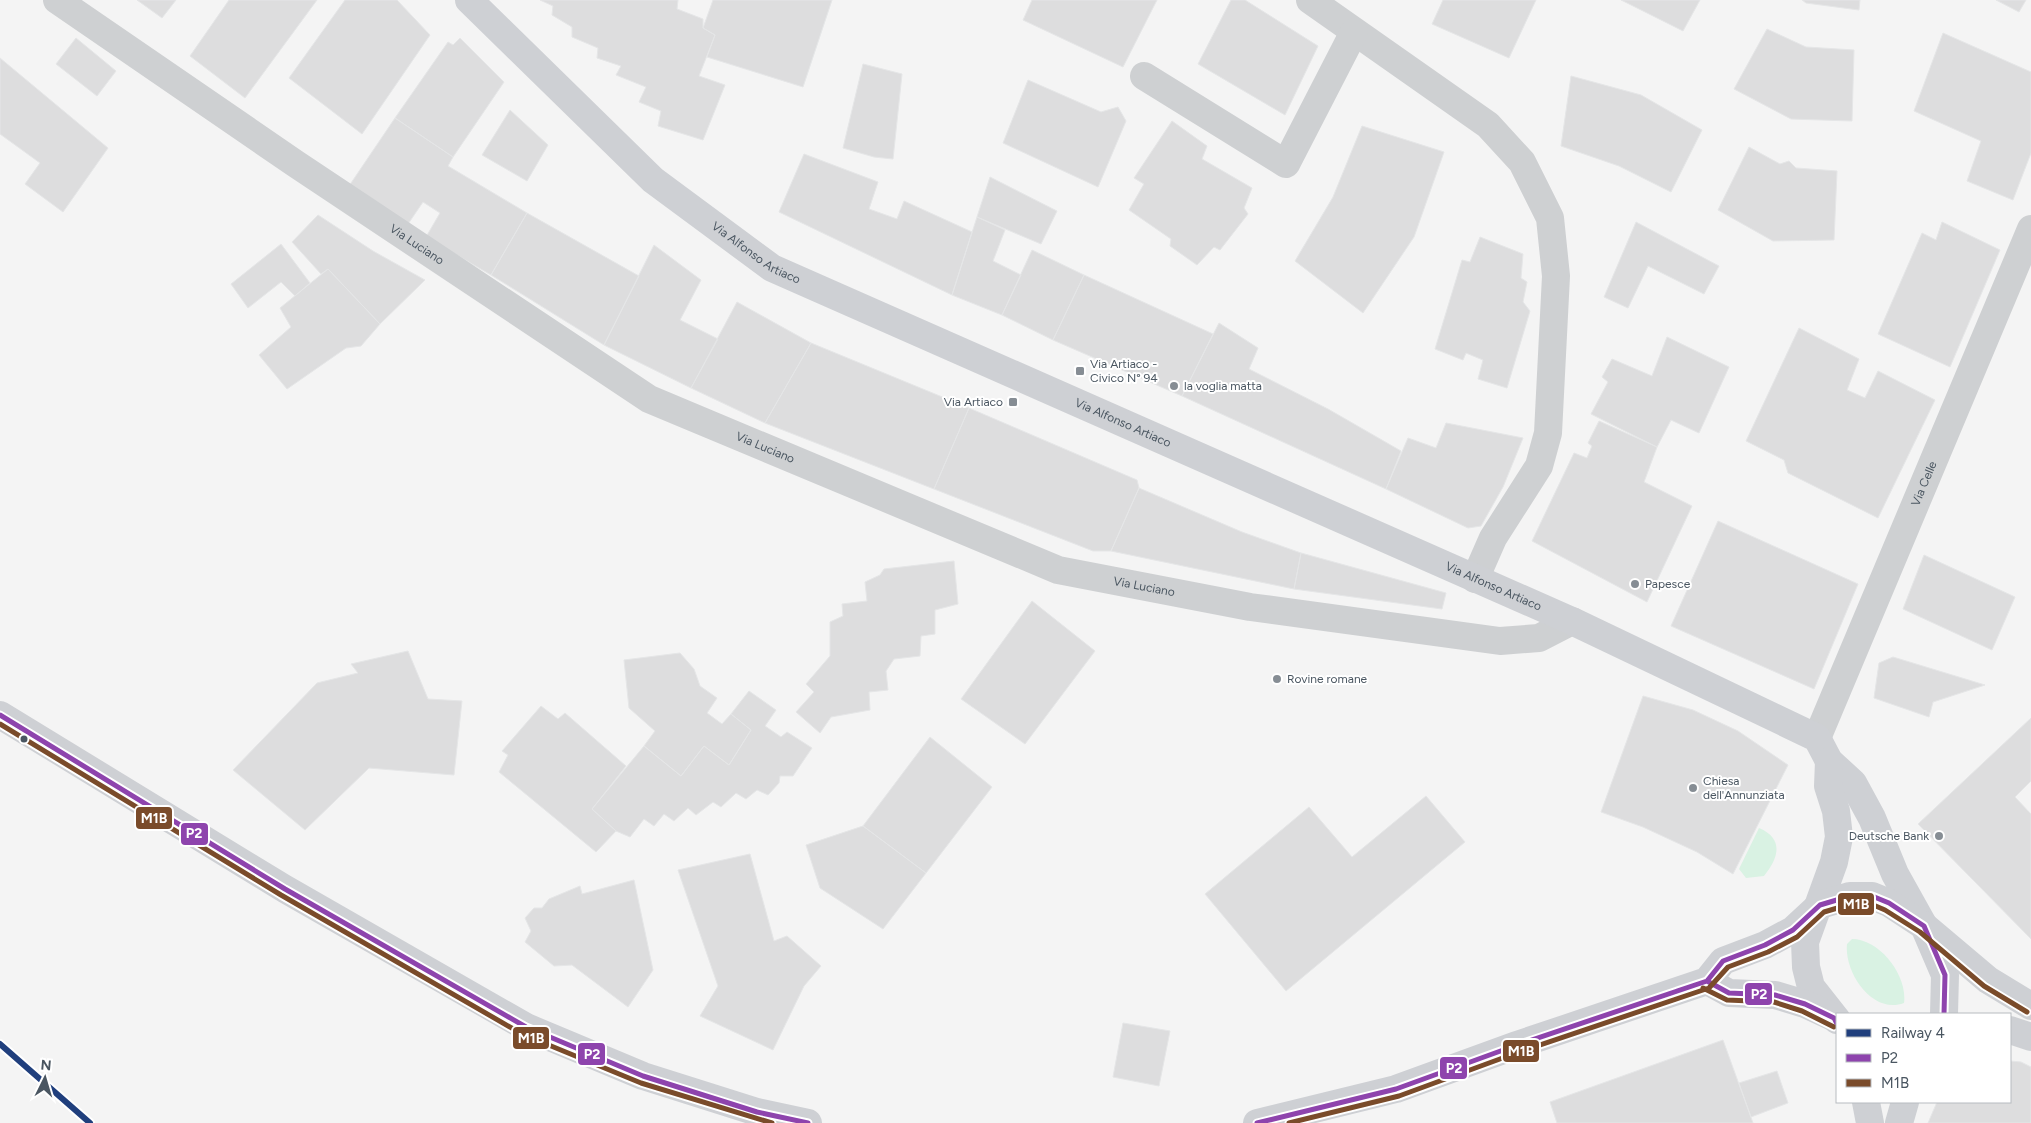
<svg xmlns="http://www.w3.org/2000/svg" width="2031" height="1123" viewBox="0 0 2031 1123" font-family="Figtree,sans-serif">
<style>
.green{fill:#d9f2e3}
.building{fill:#ddddde;stroke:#e5e6e7}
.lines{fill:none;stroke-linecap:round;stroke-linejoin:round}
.street{stroke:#ced0d2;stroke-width:28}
.secondary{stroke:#ced0d4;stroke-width:28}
.bus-1-casing{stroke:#fff;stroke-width:9}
.bus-2-casing{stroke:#fff;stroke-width:9}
.bus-1{stroke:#8e44ad;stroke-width:5}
.bus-2{stroke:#7a4b2a;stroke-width:5}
.rail-1-casing{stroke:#fff;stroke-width:10}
.rail-1{stroke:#203f7d;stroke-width:6}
.poi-dot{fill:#868d94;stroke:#fff;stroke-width:2}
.bus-dot{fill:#4a5661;stroke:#fff;stroke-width:2}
.labels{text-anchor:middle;stroke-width:4;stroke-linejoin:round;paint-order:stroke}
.street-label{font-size:12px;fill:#4a5661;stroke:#fff}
.poi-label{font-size:12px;fill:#4a5661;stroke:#fff;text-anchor:start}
.line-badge{stroke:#fff;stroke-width:2}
.badge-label{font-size:14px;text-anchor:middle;font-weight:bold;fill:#fff}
</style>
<rect width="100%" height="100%" fill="#f4f4f4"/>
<path class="green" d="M 1759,828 C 1785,839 1778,859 1764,876 L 1746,878 L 1739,869 Z
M 1852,939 C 1880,939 1908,976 1904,1003 C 1872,1015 1844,972 1847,944 Z"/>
<path class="building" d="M 137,0 L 176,0 L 162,18 Z
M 229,0 L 317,0 L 245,98 L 190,56 Z
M 345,0 L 397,0 L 430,35 L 362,134 L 289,78 Z
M 540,0 L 678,0 L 677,9 L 703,19 L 703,28 L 715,35 L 699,76 L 725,85 L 703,140 L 658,126 L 661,111 L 639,102 L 646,87 L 616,75 L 621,66 L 597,58 L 598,48 L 572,37 L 572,27 L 552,15 L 553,6 Z
M 713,0 L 832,0 L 803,87 L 707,57 L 715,35 L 703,28 Z
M 1032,0 L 1157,0 L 1123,67 L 1023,20 Z
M 1231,0 L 1245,0 L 1318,46 L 1285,115 L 1198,64 Z
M 1443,0 L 1536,0 L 1509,58 L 1432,24 Z
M 1621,0 L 1700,0 L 1683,31 Z
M 1802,0 L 1860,0 L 1859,10 L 1806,3 Z
M 1996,0 L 2026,0 L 2019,12 Z
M 1767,29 L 1806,47 L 1854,50 L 1852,121 L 1791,119 L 1734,89 Z
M 1943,33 L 2031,72 L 2031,153 L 2013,200 L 1967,181 L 1981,141 L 1914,111 Z
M 76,38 L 116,71 L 97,96 L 56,64 Z
M 460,38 L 504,82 L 453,157 L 395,118 L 448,42 L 453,45 Z
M 0,58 L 108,148 L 63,212 L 25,184 L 40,163 L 0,134 Z
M 863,64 L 902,74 L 893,159 L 874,157 L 843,148 Z
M 1571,76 L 1641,95 L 1702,130 L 1671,192 L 1619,166 L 1561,146 Z
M 1028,80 L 1101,112 L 1118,107 L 1126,121 L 1098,187 L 1003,143 Z
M 510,110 L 548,145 L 527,181 L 482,155 Z
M 395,118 L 453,157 L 448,166 L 527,213 L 491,275 L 426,237 L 440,213 L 423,202 L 408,224 L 349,186 Z
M 1172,121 L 1207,146 L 1202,159 L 1252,188 L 1244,208 L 1248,214 L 1220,250 L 1214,247 L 1197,265 L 1170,246 L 1171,239 L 1129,210 L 1144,184 L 1134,178 Z
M 1362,126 L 1444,152 L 1414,237 L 1363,313 L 1295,261 L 1333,197 Z
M 1749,147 L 1780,164 L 1789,161 L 1796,168 L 1837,171 L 1834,240 L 1773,241 L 1718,210 Z
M 804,154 L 878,182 L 869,209 L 897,219 L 904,201 L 972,232 L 952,295 L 779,212 Z
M 990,177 L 1057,211 L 1041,244 L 977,217 Z
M 527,213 L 639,276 L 604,345 L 491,275 Z
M 318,215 L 373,251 L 425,280 L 380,324 L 328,269 L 321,274 L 292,242 Z
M 977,217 L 1005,230 L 993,261 L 1021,275 L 1002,315 L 952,295 Z
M 1636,222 L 1719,266 L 1704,294 L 1648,266 L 1628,308 L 1604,297 Z
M 1942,222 L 2000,250 L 1950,367 L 1878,334 L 1922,233 L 1936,240 Z
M 1480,237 L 1523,254 L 1521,278 L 1527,282 L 1523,302 L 1530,311 L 1507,388 L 1478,379 L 1483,360 L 1466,353 L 1463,360 L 1435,349 L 1462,260 L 1470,262 Z
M 281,244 L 310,283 L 295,296 L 281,282 L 248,308 L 231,284 Z
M 654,245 L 701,280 L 680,320 L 718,339 L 691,388 L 604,345 Z
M 1032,250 L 1084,275 L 1053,340 L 1002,315 Z
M 328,269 L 380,324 L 361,346 L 346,348 L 287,389 L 259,355 L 291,327 L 280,308 Z
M 1084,275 L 1213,334 L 1182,396 L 1053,340 Z
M 737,302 L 811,343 L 765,423 L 691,388 Z
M 1219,323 L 1258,348 L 1249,369 L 1328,409 L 1401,451 L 1386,489 L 1182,396 Z
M 1799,328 L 1859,359 L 1847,390 L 1865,398 L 1878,371 L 1935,400 L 1878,518 L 1788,473 L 1784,460 L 1746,441 Z
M 1667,337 L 1729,367 L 1699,433 L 1671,420 L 1657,447 L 1591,414 L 1608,382 L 1602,377 L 1612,359 L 1652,376 Z
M 811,343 L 969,408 L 934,489 L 765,423 Z
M 969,408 L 1137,480 L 1139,488 L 1111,551 L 1093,551 L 934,489 Z
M 1599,421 L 1657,447 L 1644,482 L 1692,506 L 1647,602 L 1532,541 L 1574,453 L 1587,458 L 1592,446 L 1588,443 Z
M 1446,423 L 1523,438 L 1503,487 L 1481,526 L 1468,528 L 1386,489 L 1408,438 L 1436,448 Z
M 1139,488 L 1242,532 L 1301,553 L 1294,589 L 1111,551 Z
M 1718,521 L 1858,584 L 1814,689 L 1671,626 Z
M 1301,553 L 1446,593 L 1442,609 L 1294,589 Z
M 1924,555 L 2015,597 L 1992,650 L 1903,609 Z
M 954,561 L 958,604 L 935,610 L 935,634 L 921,636 L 920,656 L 894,659 L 886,671 L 888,690 L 869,692 L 870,710 L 831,717 L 820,733 L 796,712 L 814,692 L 806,684 L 830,656 L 830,622 L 843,616 L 842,604 L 867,601 L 865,582 L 880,575 L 884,569 Z
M 1032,601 L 1095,651 L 1025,744 L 961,699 Z
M 408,651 L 428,699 L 462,701 L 454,775 L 369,768 L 305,830 L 233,770 L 317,683 L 358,673 L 351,664 Z
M 680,653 L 694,669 L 700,686 L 717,698 L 707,713 L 722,724 L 731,714 L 751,730 L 729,765 L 704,746 L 681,776 L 644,746 L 655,731 L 629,708 L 624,660 Z
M 1893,657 L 1985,685 L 1933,702 L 1929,717 L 1874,698 L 1879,663 Z
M 749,691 L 776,710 L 765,726 L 781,737 L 787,732 L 812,748 L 793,776 L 780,776 L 779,783 L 768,795 L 757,790 L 746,799 L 736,793 L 721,807 L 713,802 L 696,815 L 688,808 L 674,821 L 664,814 L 654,826 L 644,819 L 630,837 L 616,831 L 592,809 L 644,746 L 681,776 L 704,746 L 729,765 L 751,730 L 731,714 Z
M 1643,696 L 1693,710 L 1738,731 L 1788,765 L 1733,874 L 1697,852 L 1643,827 L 1601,812 Z
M 541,706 L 558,719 L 565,713 L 626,766 L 592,809 L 616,831 L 596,852 L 499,772 L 508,755 L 502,751 Z
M 2031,718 L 2031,781 L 2015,797 L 2031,814 L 2031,939 L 1918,824 Z
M 930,737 L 992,787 L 926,873 L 863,826 Z
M 1426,796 L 1465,842 L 1286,991 L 1205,894 L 1309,807 L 1352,857 Z
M 863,826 L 926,873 L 883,929 L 820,888 L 806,845 Z
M 750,854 L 774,941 L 787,936 L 821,966 L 804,986 L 773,1050 L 700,1016 L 718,986 L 678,870 Z
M 634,880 L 653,970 L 628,1007 L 572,965 L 554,966 L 525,942 L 531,931 L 525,918 L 534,908 L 542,908 L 549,899 L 580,886 L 582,894 Z
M 1123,1023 L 1170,1031 L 1159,1086 L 1113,1077 Z
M 1723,1040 L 1753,1123 L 1557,1123 L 1550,1102 Z
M 2010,1061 L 2021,1062 L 2031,1067 L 2031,1123 L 1928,1123 L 1937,1102 L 2010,1102 Z
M 1777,1071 L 1788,1103 L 1751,1117 L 1739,1083 Z"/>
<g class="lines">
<g class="street">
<path id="s1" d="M 57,0 L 296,164 L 649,399 L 1058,570 L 1250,607 L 1500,641 L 1539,638 L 1572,621"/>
<path d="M 1310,0 L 1488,125 L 1522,162 L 1550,218 L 1556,276 L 1548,433 L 1539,466 L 1493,538 L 1475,579"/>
<path d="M 1144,76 L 1286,164 L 1354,32"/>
<path id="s2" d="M 1817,738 L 2031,229"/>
</g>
<g class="secondary">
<path id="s3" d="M 469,0 L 653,180 L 772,268 L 1572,621 L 1817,738 L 1829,761 L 1853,783 L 1872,818 L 1895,874 L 1924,926 L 1945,975 L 1944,1014"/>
<path d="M 0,715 L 285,889 L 526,1027 L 643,1076 L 757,1112 L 808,1123"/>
<path d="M 1829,761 L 1828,786 L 1836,811 L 1839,837 L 1834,862 L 1805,942 L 1806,967 L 1811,987 L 1837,1020"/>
<path d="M 1707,981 L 1729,993 L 1775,995 L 1805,1004 L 1833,1017"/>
<path d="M 2010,1030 L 2031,1037"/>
<path d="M 1866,1102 L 1870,1123"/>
<path d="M 1257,1123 L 1396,1089 L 1517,1045 L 1707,981 L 1723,961 L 1765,945 L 1793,930 L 1820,905 L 1850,896 L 1872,896 L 1889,903 L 1924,926 L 1988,980 L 2031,1006"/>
<path d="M 1899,1123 L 1905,1102"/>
</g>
<defs>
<path id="bus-1" d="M 0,715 L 285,889 L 526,1027 L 643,1076 L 757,1112 L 808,1123
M 1677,991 L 1707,981 L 1729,993 L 1775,995 L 1805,1004 L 1834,1018 L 1837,1024
M 1257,1123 L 1396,1089 L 1517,1045 L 1707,981 L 1723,961 L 1765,945 L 1793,930 L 1820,905 L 1850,896 L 1872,896 L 1889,903 L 1924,926 L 1945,975 L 1944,1014"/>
<path id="bus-2" d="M 0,724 L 281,895 L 522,1034 L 641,1083 L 772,1123
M 1703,988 L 1727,1000 L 1774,1002 L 1802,1011 L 1834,1027
M 1289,1123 L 1399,1096 L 1519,1052 L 1709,988 L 1728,967 L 1768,952 L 1797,937 L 1824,912 L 1851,904 L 1871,904 L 1885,910 L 1920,932 L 1984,986 L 2027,1012"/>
</defs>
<use href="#bus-1" class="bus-1-casing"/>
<use href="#bus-2" class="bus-2-casing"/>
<use href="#bus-1" class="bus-1"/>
<use href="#bus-2" class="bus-2"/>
<defs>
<path id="rail-1" d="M 0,1044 L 90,1123"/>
</defs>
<use href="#rail-1" class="rail-1-casing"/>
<use href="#rail-1" class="rail-1"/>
</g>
<g class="poi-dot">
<rect x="1075" y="366" width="10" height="10" rx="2.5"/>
<circle cx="1174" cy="386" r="5"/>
<rect x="1008" y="397" width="10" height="10" rx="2.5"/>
<circle cx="1635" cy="584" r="5"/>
<circle cx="1277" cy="679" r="5"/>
<circle cx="1693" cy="788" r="5"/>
<circle cx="1939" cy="836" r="5"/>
</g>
<circle class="bus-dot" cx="24" cy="739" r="4.5"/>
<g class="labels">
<g class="street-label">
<text dy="4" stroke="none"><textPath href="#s1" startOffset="435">Via Luciano</textPath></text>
<text dy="4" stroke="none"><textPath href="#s3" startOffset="384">Via Alfonso Artiaco</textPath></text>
<text dy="4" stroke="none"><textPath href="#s3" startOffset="789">Via Alfonso Artiaco</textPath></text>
<text dy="4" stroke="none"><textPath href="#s1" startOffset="840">Via Luciano</textPath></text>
<text dy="4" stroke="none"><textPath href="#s2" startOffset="276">Via Celle</textPath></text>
<text dy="4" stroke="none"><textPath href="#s3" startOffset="1194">Via Alfonso Artiaco</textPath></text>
<text dy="4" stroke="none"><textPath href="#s1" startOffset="1245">Via Luciano</textPath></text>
</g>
<g class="poi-label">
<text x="1090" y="368">Via Artiaco -<tspan x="1090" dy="14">Civico N° 94</tspan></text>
<text x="1184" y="390">la voglia matta</text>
<text x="1003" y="406" text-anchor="end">Via Artiaco</text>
<text x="1645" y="588">Papesce</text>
<text x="1287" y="683">Rovine romane</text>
<text x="1703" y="785">Chiesa<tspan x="1703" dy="14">dell'Annunziata</tspan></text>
<text x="1929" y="840" text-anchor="end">Deutsche Bank</text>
</g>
</g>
<g class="line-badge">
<rect x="135" y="806" width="38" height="24" rx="5" fill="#7a4b2a"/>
<rect x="180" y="822" width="29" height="24" rx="5" fill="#8e44ad"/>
<rect x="1837" y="892" width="38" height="24" rx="5" fill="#7a4b2a"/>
<rect x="1744" y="982" width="29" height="24" rx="5" fill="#8e44ad"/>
<rect x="512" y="1026" width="38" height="24" rx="5" fill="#7a4b2a"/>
<rect x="1502" y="1039" width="38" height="24" rx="5" fill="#7a4b2a"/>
<rect x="577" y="1042" width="29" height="24" rx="5" fill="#8e44ad"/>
<rect x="1439" y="1056" width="29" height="24" rx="5" fill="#8e44ad"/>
</g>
<g class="badge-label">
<text x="154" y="823">M1B</text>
<text x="194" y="838">P2</text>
<text x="1856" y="909">M1B</text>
<text x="1759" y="999">P2</text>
<text x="531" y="1043">M1B</text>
<text x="1521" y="1056">M1B</text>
<text x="592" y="1059">P2</text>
<text x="1454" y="1073">P2</text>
</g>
<rect x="1836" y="1013" width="175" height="90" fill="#ffffff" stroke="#b7bbc0"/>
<rect x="1846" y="1029" width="25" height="8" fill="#203f7d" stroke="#b7bbc0"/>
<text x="1881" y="1038" font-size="15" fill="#4a5661">Railway 4</text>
<rect x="1846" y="1054" width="25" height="8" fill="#8e44ad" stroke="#b7bbc0"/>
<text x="1881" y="1063" font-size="15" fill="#4a5661">P2</text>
<rect x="1846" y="1079" width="25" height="8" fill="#7a4b2a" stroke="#b7bbc0"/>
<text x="1881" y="1088" font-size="15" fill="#4a5661">M1B</text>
<g transform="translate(45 1078) rotate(5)" stroke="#ffffff" stroke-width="4" paint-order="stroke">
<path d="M0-4L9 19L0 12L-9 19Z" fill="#4a5661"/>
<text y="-8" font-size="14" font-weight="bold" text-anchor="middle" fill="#4a5661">N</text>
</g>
</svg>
